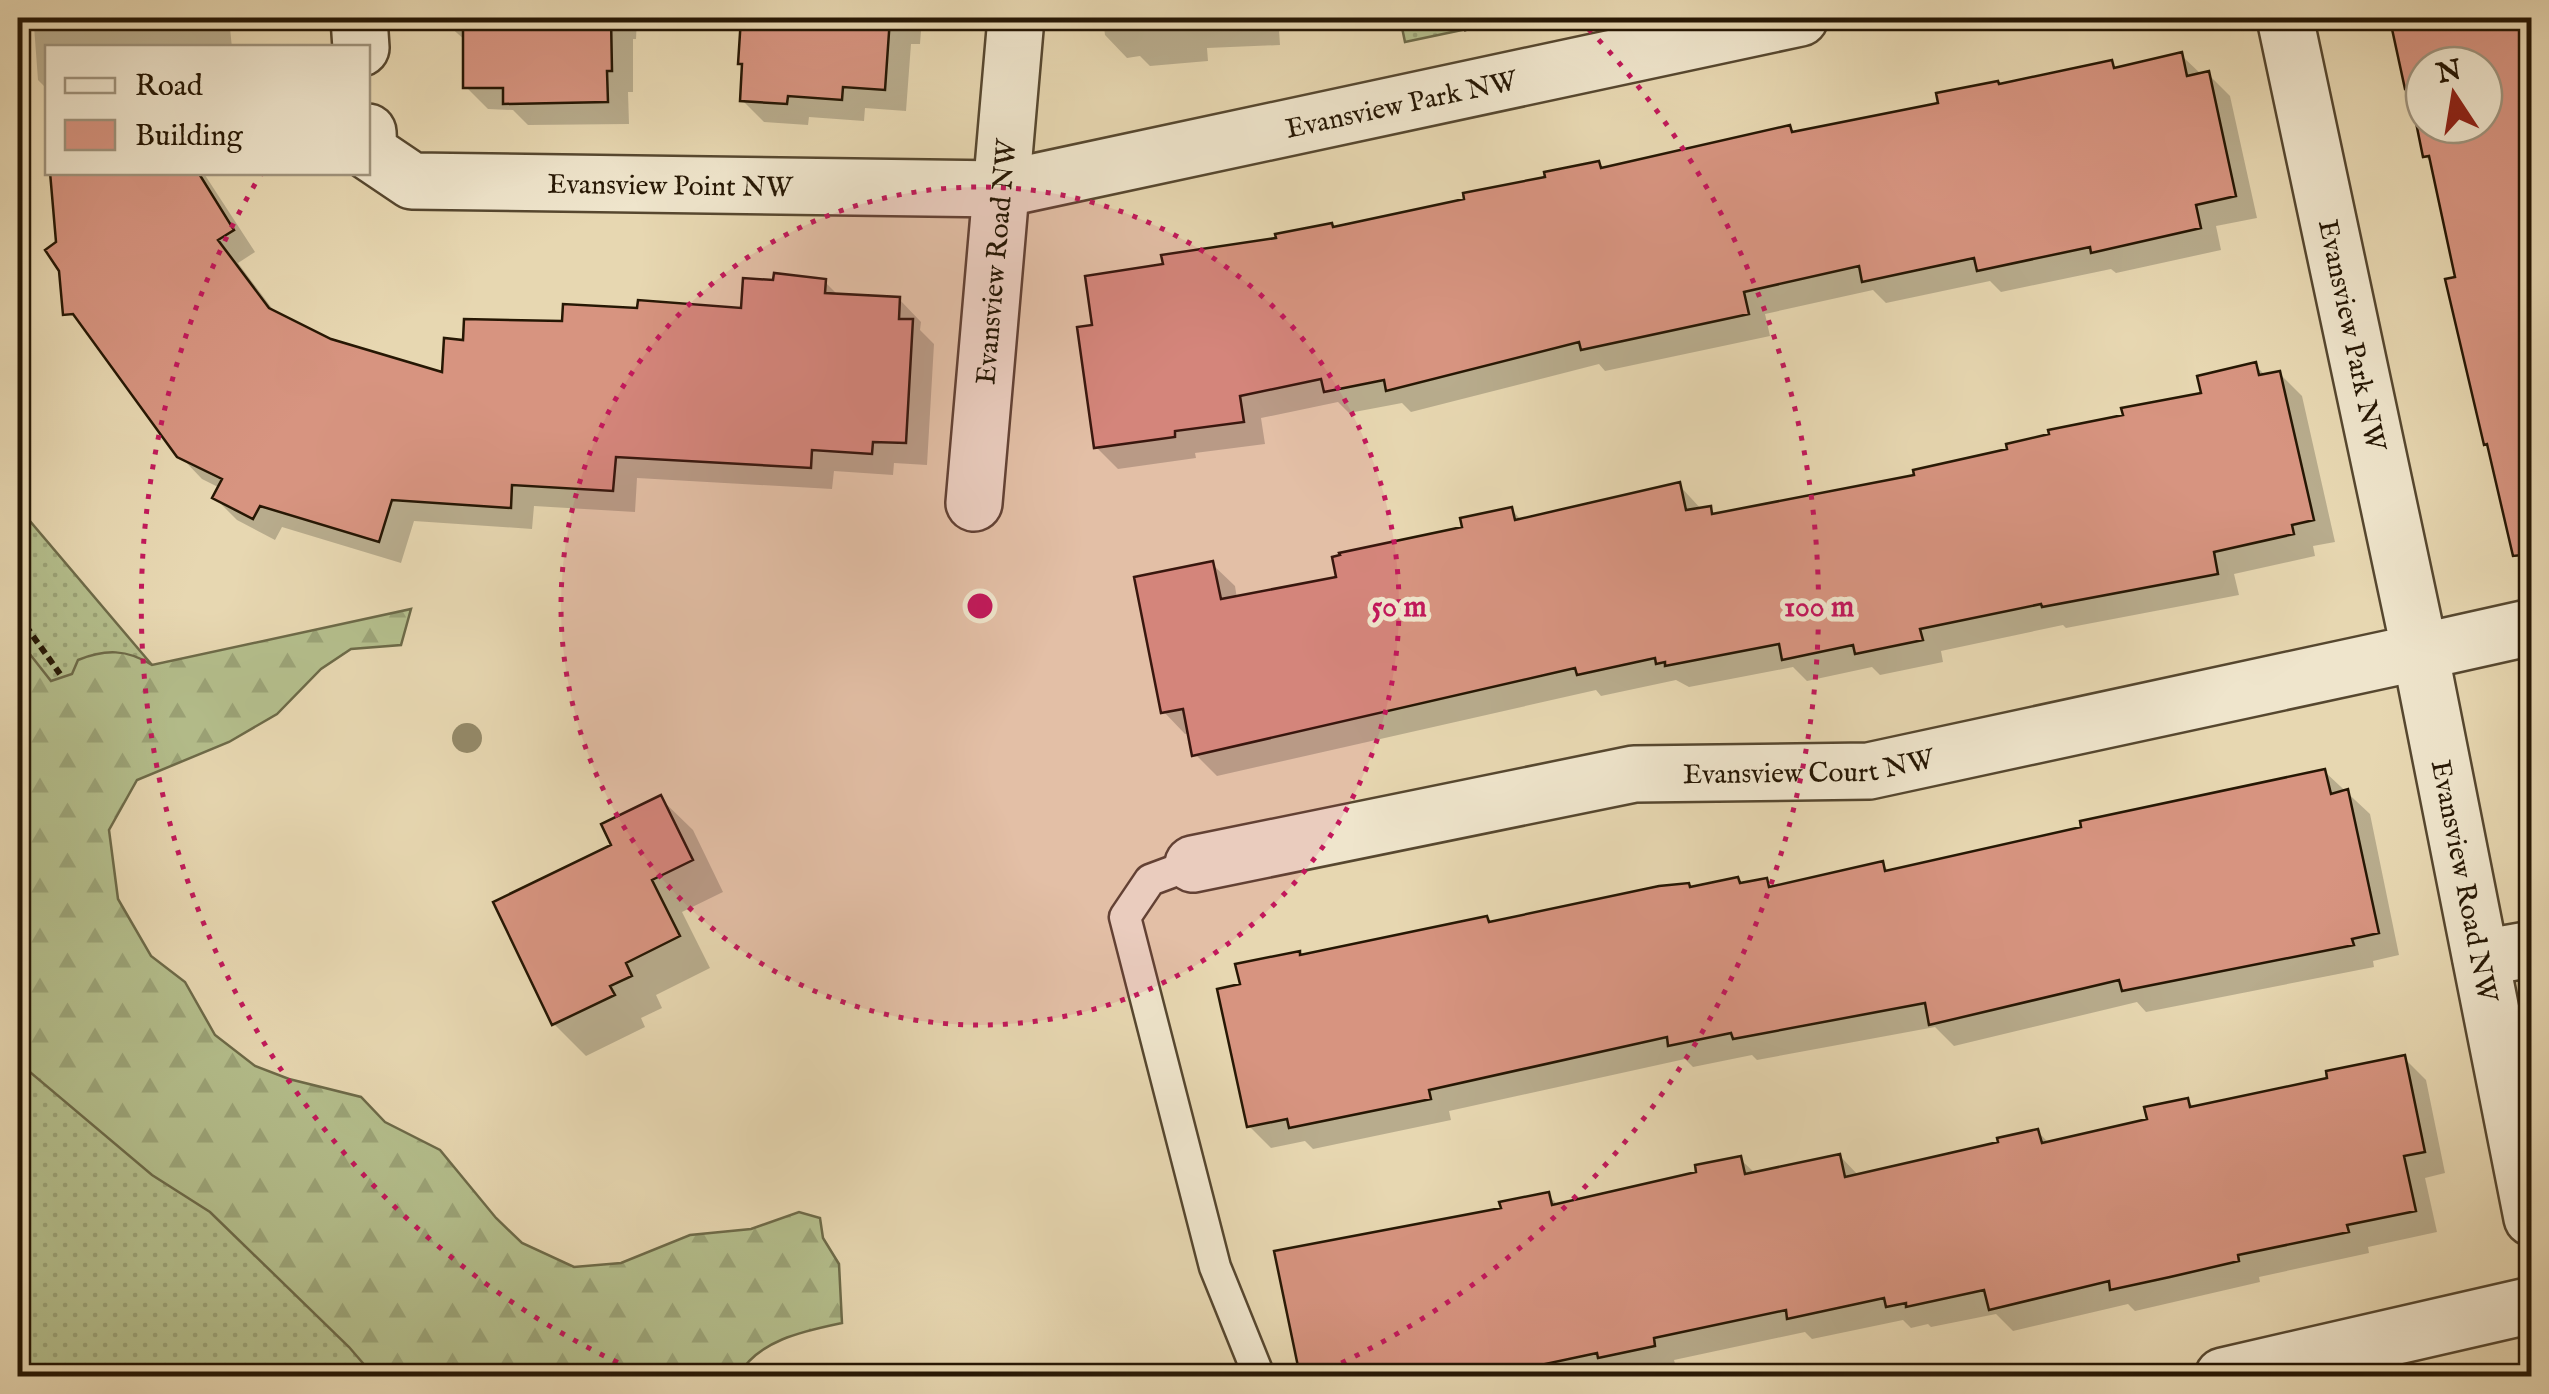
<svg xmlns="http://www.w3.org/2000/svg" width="2549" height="1394" viewBox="0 0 2549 1394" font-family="'IM FELL English',serif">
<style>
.grass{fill:url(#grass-dots);stroke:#6d6a48;stroke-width:2.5}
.forest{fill:url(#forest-firs);stroke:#6d6a48;stroke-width:2.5}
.shadow{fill:#0003;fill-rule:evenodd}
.building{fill:#d79480;stroke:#261704;stroke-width:2.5;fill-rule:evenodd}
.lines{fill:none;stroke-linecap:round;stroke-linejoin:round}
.lane-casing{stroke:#56472f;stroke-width:35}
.street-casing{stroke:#56472f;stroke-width:60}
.path{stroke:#261704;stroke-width:6;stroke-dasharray:8 5;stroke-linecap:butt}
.lane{stroke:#efe5cc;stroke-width:30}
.street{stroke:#efe5cc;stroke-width:55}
.tree{fill:#948968}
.ring{fill:none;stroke:#c2185b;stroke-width:5;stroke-dasharray:5 10}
.labels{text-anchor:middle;stroke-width:10;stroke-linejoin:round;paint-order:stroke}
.street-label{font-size:28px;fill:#261704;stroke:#efe5cc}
.centre{fill:#c2185b;stroke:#efe5cc;stroke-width:5}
.ring-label{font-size:30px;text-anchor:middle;font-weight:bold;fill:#c2185b;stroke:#efe5cc;stroke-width:10;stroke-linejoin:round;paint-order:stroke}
</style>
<defs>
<pattern id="grass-dots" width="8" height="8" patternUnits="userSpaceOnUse" patternTransform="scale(2.5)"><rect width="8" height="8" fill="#b4be8c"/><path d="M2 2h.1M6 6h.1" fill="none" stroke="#9ba377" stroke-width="1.8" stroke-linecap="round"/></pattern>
<pattern id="forest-firs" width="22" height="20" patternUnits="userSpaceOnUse" patternTransform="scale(2.5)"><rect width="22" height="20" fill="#b4be8c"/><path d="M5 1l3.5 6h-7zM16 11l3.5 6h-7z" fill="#9ba377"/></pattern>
</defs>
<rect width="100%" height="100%" fill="#e7d7b1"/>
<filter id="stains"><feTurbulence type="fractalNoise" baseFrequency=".002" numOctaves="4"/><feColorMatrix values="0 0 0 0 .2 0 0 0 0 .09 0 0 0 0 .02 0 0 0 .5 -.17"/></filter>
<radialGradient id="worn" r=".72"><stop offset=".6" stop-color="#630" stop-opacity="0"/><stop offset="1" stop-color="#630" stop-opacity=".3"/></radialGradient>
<path class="grass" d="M 1400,18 L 1519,18 L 1405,42 Z
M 18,507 L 152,665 L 18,698 Z
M 18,905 L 493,1376 L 18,1376 Z"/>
<path class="forest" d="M 411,609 L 401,645 L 351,649 L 321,669 L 277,714 L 229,742 L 137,780 L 109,830 L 118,899 L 151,956 L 185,982 L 215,1035 L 255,1066 L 289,1079 L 361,1097 L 385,1122 L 440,1150 L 496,1218 L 522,1243 L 574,1267 L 621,1263 L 690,1235 L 751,1229 L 799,1212 L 820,1218 L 823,1238 L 839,1264 L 842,1323 C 804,1331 758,1340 738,1376 L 473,1376 L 471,1370 L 453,1364 L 432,1376 L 374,1376 L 349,1347 L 210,1212 L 152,1175 L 18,1062 L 18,639 L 51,681 L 72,674 L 78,660 C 105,649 127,649 152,665 Z"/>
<path class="shadow" d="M 49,18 L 229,18 L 232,48 L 48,48 L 48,121 L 44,86 L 38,80 L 34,26 L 49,25 Z
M 440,18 L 637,18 L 636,39 L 633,39 L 633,92 L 628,92 L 629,124 L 528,125 L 513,110 L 488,109 L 466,87 L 466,41 Z
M 742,18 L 922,18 L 920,44 L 911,44 L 906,111 L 865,108 L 864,121 L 809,117 L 808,125 L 764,122 L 742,100 Z
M 1103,18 L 1344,18 L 1279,30 L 1280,45 L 1207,48 L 1208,61 L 1150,66 L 1140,56 L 1127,58 L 1105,35 Z
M 2412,18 L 2532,18 L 2532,539 L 2486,444 L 2458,279 L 2433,164 L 2425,156 L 2413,93 L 2407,87 L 2414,27 ZM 2424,65 L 2484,65 L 2484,125 L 2424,125 Z
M 2181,55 L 2202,75 L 2208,74 L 2230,96 L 2257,218 L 2216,226 L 2221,250 L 2116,273 L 2111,269 L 2001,292 L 1990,281 L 1886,303 L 1873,290 L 1765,314 L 1770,336 L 1605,371 L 1599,364 L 1411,412 L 1402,403 L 1349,413 L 1338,402 L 1261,418 L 1265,444 L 1195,453 L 1196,458 L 1118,469 L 1096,447 L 1095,327 L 1165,266 L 1467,201 L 1599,163 L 1605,169 L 1789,128 L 1796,134 L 1941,105 L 2001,86 L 2111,63 L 2118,69 Z
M 52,172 L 203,172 L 255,252 L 238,263 L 277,315 L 330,342 L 444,375 L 465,343 L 640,311 L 743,310 L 825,282 L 839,296 L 899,299 L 921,322 L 920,330 L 934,344 L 927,465 L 894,463 L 893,475 L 834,471 L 832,489 L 637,478 L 635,512 L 534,506 L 532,529 L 414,521 L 401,563 L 282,527 L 275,540 L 237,520 L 215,498 L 220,488 L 202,479 L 179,455 L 142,189 Z
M 2255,365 L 2266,376 L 2279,373 L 2302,396 L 2335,542 L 2313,546 L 2315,556 L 2234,574 L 2239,595 L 2066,628 L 2063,625 L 1941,651 L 1943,662 L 1880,675 L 1872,667 L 1807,681 L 1793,667 L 1689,687 L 1676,680 L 1601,696 L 1596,690 L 1217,776 L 1195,754 L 1190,733 L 1185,734 L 1163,711 L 1212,564 L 1235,586 L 1237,599 L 1339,579 L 1512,510 L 1522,521 L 1679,485 L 1702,510 L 1710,509 L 1717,516 L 1917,477 L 2204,395 Z
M 2325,772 L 2370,814 L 2399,955 L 2373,961 L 2374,967 L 2146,1012 L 2137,1002 L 1954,1046 L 1935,1027 L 1757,1060 L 1752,1055 L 1693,1067 L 1685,1059 L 1449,1111 L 1451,1120 L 1313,1149 L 1305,1141 L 1271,1148 L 1249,1126 L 1243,986 L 1299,954 L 1302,957 L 1486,919 L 1492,924 L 1738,880 L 1743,885 L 1766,880 L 1774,889 L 1882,864 L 1890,872 Z
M 660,798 L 693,830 L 723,892 L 682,912 L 710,968 L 656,995 L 662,1008 L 641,1018 L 645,1027 L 586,1056 L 554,1024 L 614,846 Z
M 2404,1058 L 2426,1080 L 2445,1173 L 2425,1178 L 2437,1232 L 2368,1247 L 2369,1253 L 2259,1277 L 2260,1282 L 2135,1311 L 2128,1304 L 2013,1331 L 1996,1314 L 1931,1327 L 1928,1324 L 1911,1328 L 1903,1320 L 1812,1339 L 1805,1332 L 1674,1360 L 1676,1367 L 1633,1376 L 1303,1376 L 1277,1253 L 1504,1210 L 1548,1195 L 1559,1206 L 1699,1174 L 1740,1159 L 1756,1174 L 1840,1156 L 1859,1176 L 2001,1144 L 2038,1132 L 2049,1143 L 2150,1121 L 2188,1101 L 2195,1108 L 2330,1080 Z"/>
<path class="building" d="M 463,18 L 611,18 L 612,71 L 607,71 L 608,102 L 503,104 L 503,88 L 463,88 Z
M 741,18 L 890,18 L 885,90 L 843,87 L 842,100 L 788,96 L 787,104 L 740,101 L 742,64 L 738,64 Z
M 2448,18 L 2532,18 L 2532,554 L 2513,556 L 2487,444 L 2484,445 L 2445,279 L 2455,277 L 2429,156 L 2423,157 L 2409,88 L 2405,89 L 2392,29 ZM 2424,65 L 2484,65 L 2484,125 L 2424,125 Z
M 2182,52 L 2187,76 L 2209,71 L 2236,196 L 2196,205 L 2201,228 L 2091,253 L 2090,247 L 1977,271 L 1974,258 L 1862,282 L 1859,266 L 1744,292 L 1749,314 L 1581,350 L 1579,342 L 1386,391 L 1384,380 L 1324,392 L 1321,379 L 1240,396 L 1244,422 L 1175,431 L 1175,437 L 1094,448 L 1077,327 L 1092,325 L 1085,276 L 1163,264 L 1161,255 L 1276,238 L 1275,234 L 1332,223 L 1333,227 L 1464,199 L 1463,193 L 1545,177 L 1544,172 L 1599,161 L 1601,168 L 1790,125 L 1792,132 L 1938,103 L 1936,93 L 1998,81 L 1999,84 L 2112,60 L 2114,68 Z
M 50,172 L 198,172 L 234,230 L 218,240 L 269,308 L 331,339 L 442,372 L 444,338 L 463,340 L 464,319 L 562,321 L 563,304 L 637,308 L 638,300 L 741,308 L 743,278 L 773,280 L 774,273 L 826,279 L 825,293 L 900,297 L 899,319 L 913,319 L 906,443 L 873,442 L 872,454 L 812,450 L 811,468 L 616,457 L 613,491 L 512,485 L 511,508 L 392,500 L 379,542 L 260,506 L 253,519 L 212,498 L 222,479 L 177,457 L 73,314 L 63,315 L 59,271 L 45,250 L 56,242 Z
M 2256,362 L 2259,375 L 2280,371 L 2314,520 L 2292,525 L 2294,534 L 2214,552 L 2218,574 L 2042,607 L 2041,604 L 1920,629 L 1923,640 L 1855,654 L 1853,645 L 1782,660 L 1779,644 L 1665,666 L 1665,662 L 1656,664 L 1655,658 L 1577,675 L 1575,668 L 1192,756 L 1183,709 L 1161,713 L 1134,577 L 1213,561 L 1221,599 L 1336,577 L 1332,557 L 1340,555 L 1339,553 L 1462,527 L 1460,518 L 1512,507 L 1515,520 L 1680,482 L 1686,510 L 1711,506 L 1712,514 L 1914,475 L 1913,470 L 2007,449 L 2006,444 L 2049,434 L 2048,430 L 2123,415 L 2121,408 L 2201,393 L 2197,376 Z
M 2325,769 L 2331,794 L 2348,789 L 2379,933 L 2352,939 L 2354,945 L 2122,991 L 2119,980 L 1929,1025 L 1925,1003 L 1733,1039 L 1731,1033 L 1668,1046 L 1667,1037 L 1429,1090 L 1431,1099 L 1289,1128 L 1287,1119 L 1247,1127 L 1217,989 L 1240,984 L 1235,964 L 1300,951 L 1300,955 L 1487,916 L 1489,922 L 1659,886 L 1689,883 L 1690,887 L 1738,877 L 1740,883 L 1767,878 L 1769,887 L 1883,861 L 1885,871 L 2081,827 L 2080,821 Z
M 661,795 L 693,860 L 652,880 L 680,936 L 626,963 L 632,976 L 610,986 L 615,995 L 552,1025 L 493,902 L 611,845 L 601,824 Z
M 2405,1055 L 2425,1152 L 2404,1156 L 2416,1211 L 2347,1225 L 2349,1232 L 2238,1255 L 2239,1261 L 2170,1277 L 2110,1290 L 2109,1281 L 1989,1310 L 1984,1290 L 1906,1307 L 1906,1303 L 1886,1307 L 1884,1298 L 1787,1319 L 1786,1310 L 1654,1338 L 1655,1346 L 1598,1358 L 1597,1353 L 1488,1376 L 1300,1376 L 1274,1251 L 1501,1208 L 1499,1202 L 1549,1192 L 1552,1205 L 1696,1172 L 1695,1165 L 1741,1156 L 1745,1174 L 1840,1154 L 1845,1177 L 1998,1142 L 1997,1138 L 2038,1129 L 2042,1143 L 2147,1119 L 2144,1107 L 2188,1098 L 2190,1107 L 2327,1078 L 2326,1071 Z"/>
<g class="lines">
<defs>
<path id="lane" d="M 1193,864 L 1150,880 L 1125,917 L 1215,1267 L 1259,1376"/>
<g id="street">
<path d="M 359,18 L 361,48"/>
<path id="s1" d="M 368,132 L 369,152 L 412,181 L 1002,189 L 1800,18"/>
<path id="s2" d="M 974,503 L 1016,18"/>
<path id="s3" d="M 2532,627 L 2420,652 L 2532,1218"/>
<path id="s4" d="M 1193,864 L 1634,774 L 1869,771 L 2420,652 L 2285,18"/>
<path d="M 2481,958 L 2532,949"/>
<path d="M 2223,1376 L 2532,1305"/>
</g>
</defs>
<use href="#lane" class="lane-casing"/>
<use href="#street" class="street-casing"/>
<path class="path" d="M 1464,18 L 1467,31
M 18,615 L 60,674"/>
<use href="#lane" class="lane"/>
<use href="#street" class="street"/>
</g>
<circle class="tree" cx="467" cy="738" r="15"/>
<circle cx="980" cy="606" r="419" fill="#c2185b" fill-opacity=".12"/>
<g class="ring">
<circle cx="980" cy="606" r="419"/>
<path d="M645 1375A839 839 0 0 1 261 174M1578 18A839 839 0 0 1 1315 1375"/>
</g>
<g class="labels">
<g class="street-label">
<text dy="10" stroke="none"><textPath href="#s1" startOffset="1070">Evansview Park NW</textPath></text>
<text dy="10" stroke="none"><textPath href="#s1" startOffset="330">Evansview Point NW</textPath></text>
<text dy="10" stroke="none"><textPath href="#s2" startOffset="242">Evansview Road NW</textPath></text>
<text transform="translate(2353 335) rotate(78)" y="10">Evansview Park NW</text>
<text dy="10" stroke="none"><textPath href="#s4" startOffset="625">Evansview Court NW</textPath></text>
<text dy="10" stroke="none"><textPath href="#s3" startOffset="348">Evansview Road NW</textPath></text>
</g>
</g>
<circle cx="980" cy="606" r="15" class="centre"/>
<g class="ring-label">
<text x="1399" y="616">50 m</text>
<text x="1819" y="616">100 m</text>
</g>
<rect width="2549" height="1394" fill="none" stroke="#e7d7b1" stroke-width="60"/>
<rect x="20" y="20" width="2509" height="1354" fill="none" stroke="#261704" stroke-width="5"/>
<rect x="30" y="30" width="2489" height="1334" fill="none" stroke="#261704" stroke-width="2.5"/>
<rect x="45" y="45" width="325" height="130" fill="#efe5cc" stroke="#9f937c" stroke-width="2.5"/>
<rect x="65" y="78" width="50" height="15" fill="#efe5cc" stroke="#9f937c" stroke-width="2.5"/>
<text x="135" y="95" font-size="30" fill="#261704">Road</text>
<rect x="65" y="120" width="50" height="30" fill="#d79480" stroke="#9f937c" stroke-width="2.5"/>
<text x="135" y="145" font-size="30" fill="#261704">Building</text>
<g transform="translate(2454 95) rotate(348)"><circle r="48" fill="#efe5cc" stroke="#9f937c" stroke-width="2.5"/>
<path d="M0-8L18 38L0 25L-18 38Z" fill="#8f2418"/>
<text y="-15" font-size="28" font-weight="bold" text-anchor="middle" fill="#261704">N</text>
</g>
<rect width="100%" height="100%" filter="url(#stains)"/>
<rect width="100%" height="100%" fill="url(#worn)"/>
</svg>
